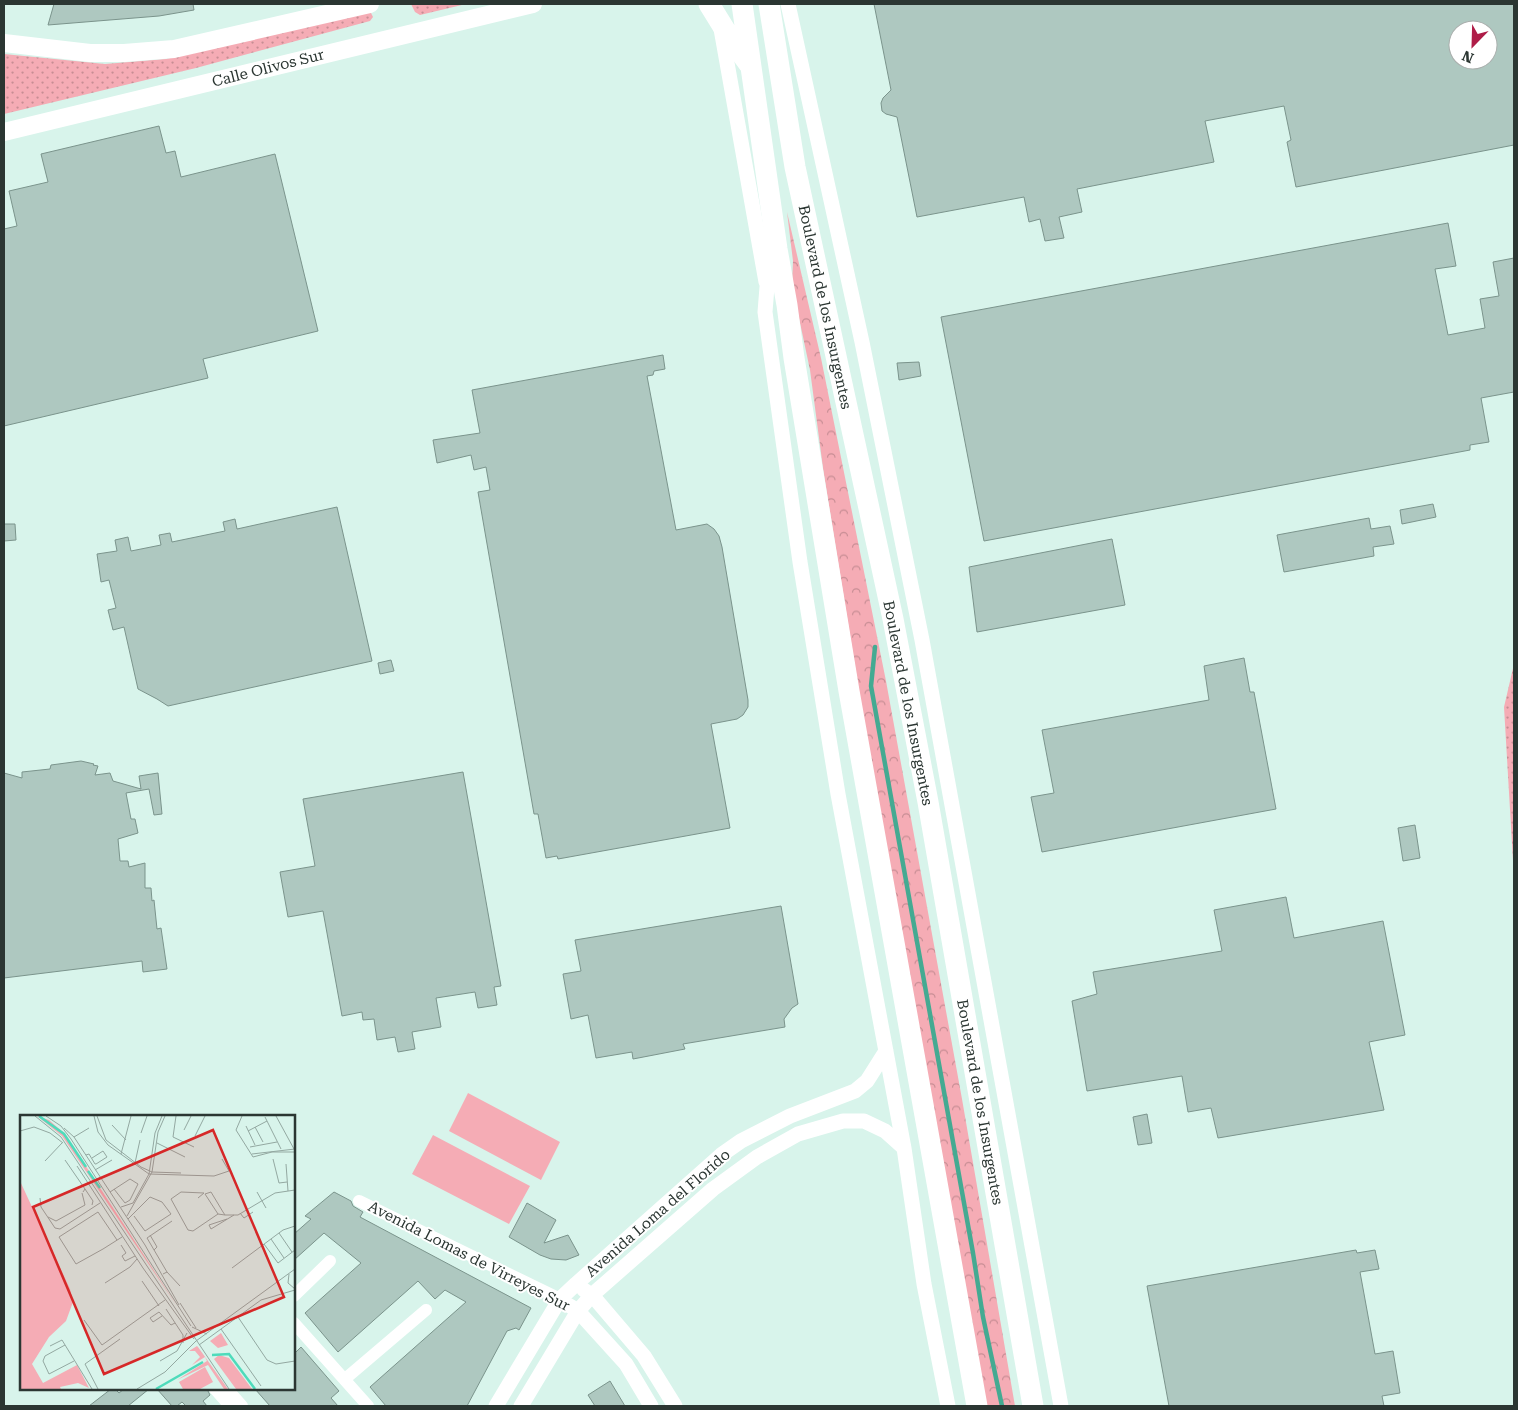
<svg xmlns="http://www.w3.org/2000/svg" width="1518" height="1410" viewBox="0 0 1518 1410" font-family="'Roboto Serif',serif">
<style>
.grass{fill:url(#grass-dots)}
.park{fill:url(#park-crowns)}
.pitch{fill:#f5acb5}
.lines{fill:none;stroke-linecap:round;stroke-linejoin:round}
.stream{stroke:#44aa92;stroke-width:4.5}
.building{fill:#aec8c0;stroke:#7b948c;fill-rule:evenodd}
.minor{stroke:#fff;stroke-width:12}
.tertiary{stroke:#fff;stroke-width:15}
.secondary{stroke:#fff;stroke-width:18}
.trunk{stroke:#fff;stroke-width:21}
.labels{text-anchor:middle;stroke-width:4;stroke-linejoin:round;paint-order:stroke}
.street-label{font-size:15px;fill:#2b3632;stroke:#fff}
.inset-river{fill:none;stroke:#4edbbb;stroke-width:2.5}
.inset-road{fill:none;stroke:#93a8a1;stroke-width:1}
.view{fill:#d62828;fill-opacity:0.15;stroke:#d62828;stroke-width:2.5}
.inset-edge{fill:none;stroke:#2b3632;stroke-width:2.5}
</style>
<defs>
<pattern id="grass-dots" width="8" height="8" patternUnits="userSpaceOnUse" patternTransform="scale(1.25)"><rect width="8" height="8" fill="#f5acb5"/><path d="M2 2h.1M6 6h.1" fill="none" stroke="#c78d94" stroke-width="1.8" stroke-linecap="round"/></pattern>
<pattern id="park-crowns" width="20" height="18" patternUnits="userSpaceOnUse" patternTransform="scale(1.25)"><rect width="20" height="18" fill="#f5acb5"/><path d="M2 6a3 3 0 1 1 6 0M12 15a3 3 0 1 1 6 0" fill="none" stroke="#c78d94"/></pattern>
</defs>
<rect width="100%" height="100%" fill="#d8f4eb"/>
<path class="grass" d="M 411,4 L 466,4 L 420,15 L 415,12 Z
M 368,11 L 371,13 L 373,17 L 370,21 L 196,68 L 4,114 L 4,54 L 105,64 L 166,59 Z
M 1514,664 L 1514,878 L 1504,707 Z"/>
<path class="park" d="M 787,212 L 821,358 L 886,681 L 962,1099 L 1015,1406 L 984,1406 L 896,921 L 823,468 L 810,370 L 792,285 L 793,261 Z"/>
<path class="pitch" d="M 468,1093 L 560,1142 L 541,1180 L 449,1131 Z
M 433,1135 L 530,1186 L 509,1224 L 412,1174 Z"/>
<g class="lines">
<path class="stream" d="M 875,647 L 871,686 L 973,1253 L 983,1317 L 1002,1406"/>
</g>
<path class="building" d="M 54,4 L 193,4 L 194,10 L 159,16 L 48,25 Z
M 874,4 L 1514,4 L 1514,145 L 1296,187 L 1287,142 L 1291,140 L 1284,106 L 1205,121 L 1214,162 L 1077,189 L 1082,212 L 1059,217 L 1064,238 L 1045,241 L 1040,219 L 1029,222 L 1024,197 L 917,217 L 897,117 L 886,114 L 882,111 L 881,103 L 883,98 L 891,90 ZM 1458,30 L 1488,30 L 1488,60 L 1458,60 Z
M 159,126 L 166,153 L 175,151 L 181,177 L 275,154 L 318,331 L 203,359 L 208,378 L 4,426 L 4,229 L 17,226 L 9,191 L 48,182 L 41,154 Z
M 1448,223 L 1456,266 L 1435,269 L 1448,335 L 1485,328 L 1480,299 L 1499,296 L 1493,262 L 1514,258 L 1514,392 L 1481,398 L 1489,442 L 1470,445 L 1470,450 L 984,541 L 941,317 Z
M 663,355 L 665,369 L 654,371 L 653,375 L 647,376 L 676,530 L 707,524 L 714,529 L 719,536 L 722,547 L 748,700 L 748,707 L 743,715 L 737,719 L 711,724 L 730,828 L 558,859 L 557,856 L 546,858 L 538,814 L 534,814 L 478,492 L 490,490 L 486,467 L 474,470 L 471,455 L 437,463 L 433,440 L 480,433 L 472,390 Z
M 919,362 L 921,376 L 899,380 L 897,363 Z
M 1433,504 L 1436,517 L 1402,524 L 1400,510 Z
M 337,507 L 372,661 L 168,706 L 157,699 L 138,689 L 124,627 L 113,630 L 108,610 L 116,608 L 109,580 L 101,582 L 97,554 L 117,551 L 115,540 L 128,537 L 131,551 L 161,545 L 159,535 L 170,533 L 172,542 L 225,531 L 223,522 L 235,519 L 237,529 Z
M 1369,518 L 1371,529 L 1390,526 L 1394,544 L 1373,547 L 1374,556 L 1284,572 L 1277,535 Z
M 4,524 L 15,524 L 16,540 L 4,541 Z
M 1112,539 L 1125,605 L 977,632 L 969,567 Z
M 1244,658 L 1250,692 L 1254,692 L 1276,809 L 1042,852 L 1031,797 L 1054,793 L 1042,730 L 1209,700 L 1204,666 Z
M 391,660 L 394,671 L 380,674 L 378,663 Z
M 81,761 L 94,764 L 93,765 L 98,766 L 95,775 L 110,773 L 113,781 L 141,789 L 139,776 L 158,773 L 162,814 L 154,815 L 149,789 L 126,793 L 131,819 L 135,819 L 138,833 L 118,839 L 120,861 L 128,861 L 129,867 L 145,863 L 145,888 L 151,888 L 152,901 L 154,900 L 157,929 L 161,928 L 167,969 L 143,972 L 142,961 L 4,978 L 4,773 L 22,778 L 22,772 L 50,769 L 51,765 Z
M 463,772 L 501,986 L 494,987 L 497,1005 L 478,1008 L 475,992 L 436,998 L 441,1027 L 412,1032 L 415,1049 L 398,1052 L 395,1037 L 377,1040 L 374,1019 L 363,1020 L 362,1012 L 342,1016 L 323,911 L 288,917 L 280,872 L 315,866 L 303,799 Z
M 1415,825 L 1420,858 L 1403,861 L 1398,828 Z
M 1286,897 L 1294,938 L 1383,921 L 1405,1035 L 1369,1042 L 1384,1110 L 1218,1138 L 1211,1108 L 1188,1112 L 1182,1076 L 1087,1091 L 1072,1001 L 1097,994 L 1093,972 L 1222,951 L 1214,910 Z
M 781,906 L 798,1004 L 792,1008 L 784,1019 L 785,1027 L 683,1044 L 685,1049 L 633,1059 L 632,1052 L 596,1058 L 588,1015 L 571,1019 L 563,974 L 581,971 L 575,940 Z
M 1147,1114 L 1152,1143 L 1138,1145 L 1133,1117 Z
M 334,1192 L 351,1201 L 353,1206 L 363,1212 L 360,1217 L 531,1308 L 519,1330 L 516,1328 L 507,1331 L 467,1406 L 386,1406 L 370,1387 L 466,1302 L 445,1290 L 435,1299 L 418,1281 L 338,1352 L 305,1313 L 361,1263 L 324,1233 L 294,1260 L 294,1234 L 311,1219 L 305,1216 Z
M 527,1203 L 556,1220 L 544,1243 L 568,1235 L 579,1255 L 566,1260 L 551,1259 L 540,1255 L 509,1237 Z
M 1356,1250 L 1357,1253 L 1375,1250 L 1379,1269 L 1360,1272 L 1375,1354 L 1393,1351 L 1400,1393 L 1382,1396 L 1384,1406 L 1169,1406 L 1147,1286 Z
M 301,1347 L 339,1391 L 331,1398 L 338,1406 L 270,1406 L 255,1389 L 294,1389 L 294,1354 Z
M 610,1381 L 625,1406 L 595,1406 L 588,1395 Z
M 111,1389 L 115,1389 L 119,1393 L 124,1389 L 149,1389 L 128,1406 L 89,1406 Z
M 157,1389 L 207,1389 L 210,1395 L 203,1401 L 207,1406 L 186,1406 L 182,1402 L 177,1406 L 172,1406 Z"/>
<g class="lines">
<path class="minor" d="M 359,1201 L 560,1299
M 294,1296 L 330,1261
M 294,1323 L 368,1406
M 345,1379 L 426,1310
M 215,1389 L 230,1406
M 227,1389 L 242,1406"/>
<path class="tertiary" d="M 788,4 L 862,342 L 922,640 L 1061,1406
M 721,29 L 766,282
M 775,254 L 767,287 L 765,312 L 800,562 L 838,794 L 904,1148 L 924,1284 L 948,1406
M 584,1290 L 592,1295 L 644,1356 L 675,1406
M 570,1306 L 578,1311 L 626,1364 L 651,1406
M 496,1406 L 560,1299 L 576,1284 L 721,1155 L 741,1141 L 790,1116 L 855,1091 L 867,1081 L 886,1051
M 521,1406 L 578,1311 L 592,1295 L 713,1189 L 757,1157 L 798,1134 L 843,1121 L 864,1121 L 885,1131 L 904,1148"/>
<path class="secondary" d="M 4,43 L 90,53 L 124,53 L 174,49 L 370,4
M 4,132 L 533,4"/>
<path class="trunk" d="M 709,4 L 730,38 L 749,64
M 742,4 L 777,249 L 787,305 L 794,358 L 849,691 L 977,1406
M 769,4 L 795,167 L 893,619 L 928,802 L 1033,1406"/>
</g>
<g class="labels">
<g class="street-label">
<text transform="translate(268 68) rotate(-14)" y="5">Calle Olivos Sur</text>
<text transform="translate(825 307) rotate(78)" y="5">Boulevard de los Insurgentes</text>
<text transform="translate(908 703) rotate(79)" y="5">Boulevard de los Insurgentes</text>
<text transform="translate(980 1102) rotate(80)" y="5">Boulevard de los Insurgentes</text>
<text transform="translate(658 1213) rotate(-41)" y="5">Avenida Loma del Florido</text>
<text transform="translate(469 1256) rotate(27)" y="5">Avenida Lomas de Virreyes Sur</text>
</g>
</g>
<g transform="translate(20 1115)">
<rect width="275" height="275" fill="#d8f4eb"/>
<path d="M 0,66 L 50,174 L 53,187 L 46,206 L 29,222 L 12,249 L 23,268 L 57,250 L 69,273 L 58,268 L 40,272 L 41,274 L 0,274 ZM 177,231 L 178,232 L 208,274 L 204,274 L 188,250 L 157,265 L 187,246 L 185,242 L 172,250 L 180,242 L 175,236 L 169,236 ZM 199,240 L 209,243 L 232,274 L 216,274 L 194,244 Z" fill="#f5acb5"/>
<path d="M 17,1 L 29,5 L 45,19 L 157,191 L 42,21 Z" fill="#f5acb5"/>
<path d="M 201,218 L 208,230 L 198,233 L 190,226 ZM 185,252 L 193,267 L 180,274 L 163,274 L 159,267 Z" fill="#f5acb5"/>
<path class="inset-river" d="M 19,1 L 44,19 L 66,52M 68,56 L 80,73M 192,240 L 209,239 L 235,274M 136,274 L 183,247"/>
<path class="inset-road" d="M 15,1 L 41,22 L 209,274M 26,1 L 41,11 L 51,24 L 171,211M 74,1 L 78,17 L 88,30 L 129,59 L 194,61 L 209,56 L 202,44M 77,1 L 86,25 L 121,52 L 132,57 L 161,58M 156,1 L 153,22 L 174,32M 222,1 L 216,15 L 233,42 L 252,37 L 275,37M 256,1 L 274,34M 245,2 L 261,34M 92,10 L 106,25M 226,11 L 235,30M 235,12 L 243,27M 44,13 L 54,22 L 125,130 L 159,190M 164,15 L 171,1M 0,16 L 14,12 L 30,18 L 43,28M 228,16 L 247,6M 121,18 L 127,1M 175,21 L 185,1M 54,22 L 69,13M 137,28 L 165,42M 230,32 L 257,27M 101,39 L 111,1M 232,39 L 275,34M 66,40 L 69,39 L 75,49 L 76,49 L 87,42 L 83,36 L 72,43M 253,44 L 259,68 L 267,67M 45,45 L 65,74M 25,46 L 42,28M 115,48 L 120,25M 266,49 L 268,76M 57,51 L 123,153 L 174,224M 75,55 L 92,45M 63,77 L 65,74 L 73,86 L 72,90M 90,77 L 110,64 L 118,69 L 110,85 L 105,88 L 94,74M 191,77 L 203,97 L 205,100 L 198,99 L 185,79 ZM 237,77 L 246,93M 20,83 L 21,92 L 35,113 L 40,114 L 80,88M 178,83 L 184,78 L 161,77 L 151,84 L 168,115 L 173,116 L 198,99M 101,92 L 113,88 L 129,59 L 135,18 L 142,1M 220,98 L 224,103 L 233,97M 205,100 L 218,100 L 255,78 L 275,75M 107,101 L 132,57 L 138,17 L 145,1M 28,102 L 36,106 L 65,90 L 62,78M 108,104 L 130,82 L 142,87 L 151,99 L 125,116 L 114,101M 207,104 L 189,110 L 191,114 L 214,100M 259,118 L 272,137M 130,120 L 137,132 L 134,135M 251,124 L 264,143M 97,125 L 78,97 L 39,122 L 56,149 L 83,134 L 102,122M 244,129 L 258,148 L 275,135M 101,130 L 106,138 L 102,141 L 105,146 L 115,141M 212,153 L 263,115 L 275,111M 147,157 L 127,123 L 152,106M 143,159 L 147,157 L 160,171M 269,159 L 268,168 L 275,174M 122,166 L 139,191M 85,168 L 110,152 L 117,144M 160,188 L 176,213M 146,194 L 163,220 L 163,228M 142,201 L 133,207 L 130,203 L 139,197 L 151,210 L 155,208M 218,202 L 247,245 L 256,249 L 275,246M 64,205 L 82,230 L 145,185M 172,212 L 187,219M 201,214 L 241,271M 176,226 L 275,154M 45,230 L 25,241 L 23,246 L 29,259 L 54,246M 179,230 L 241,185 L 275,175M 30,231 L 42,225 L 72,274M 140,246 L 157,236 L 167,218M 78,274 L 65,249 L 100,224M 117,274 L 145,257 L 176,226"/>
<path class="view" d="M 193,15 L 264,182 L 84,259 L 13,92 Z"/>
<rect width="275" height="275" class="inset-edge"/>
</g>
<rect width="1518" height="1410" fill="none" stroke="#2b3632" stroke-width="10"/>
<g transform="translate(1473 45) rotate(203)"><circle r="24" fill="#ffffff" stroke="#aaafad"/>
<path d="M0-4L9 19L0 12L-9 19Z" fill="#af1d48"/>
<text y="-8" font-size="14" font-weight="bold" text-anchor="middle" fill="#2b3632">N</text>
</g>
</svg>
